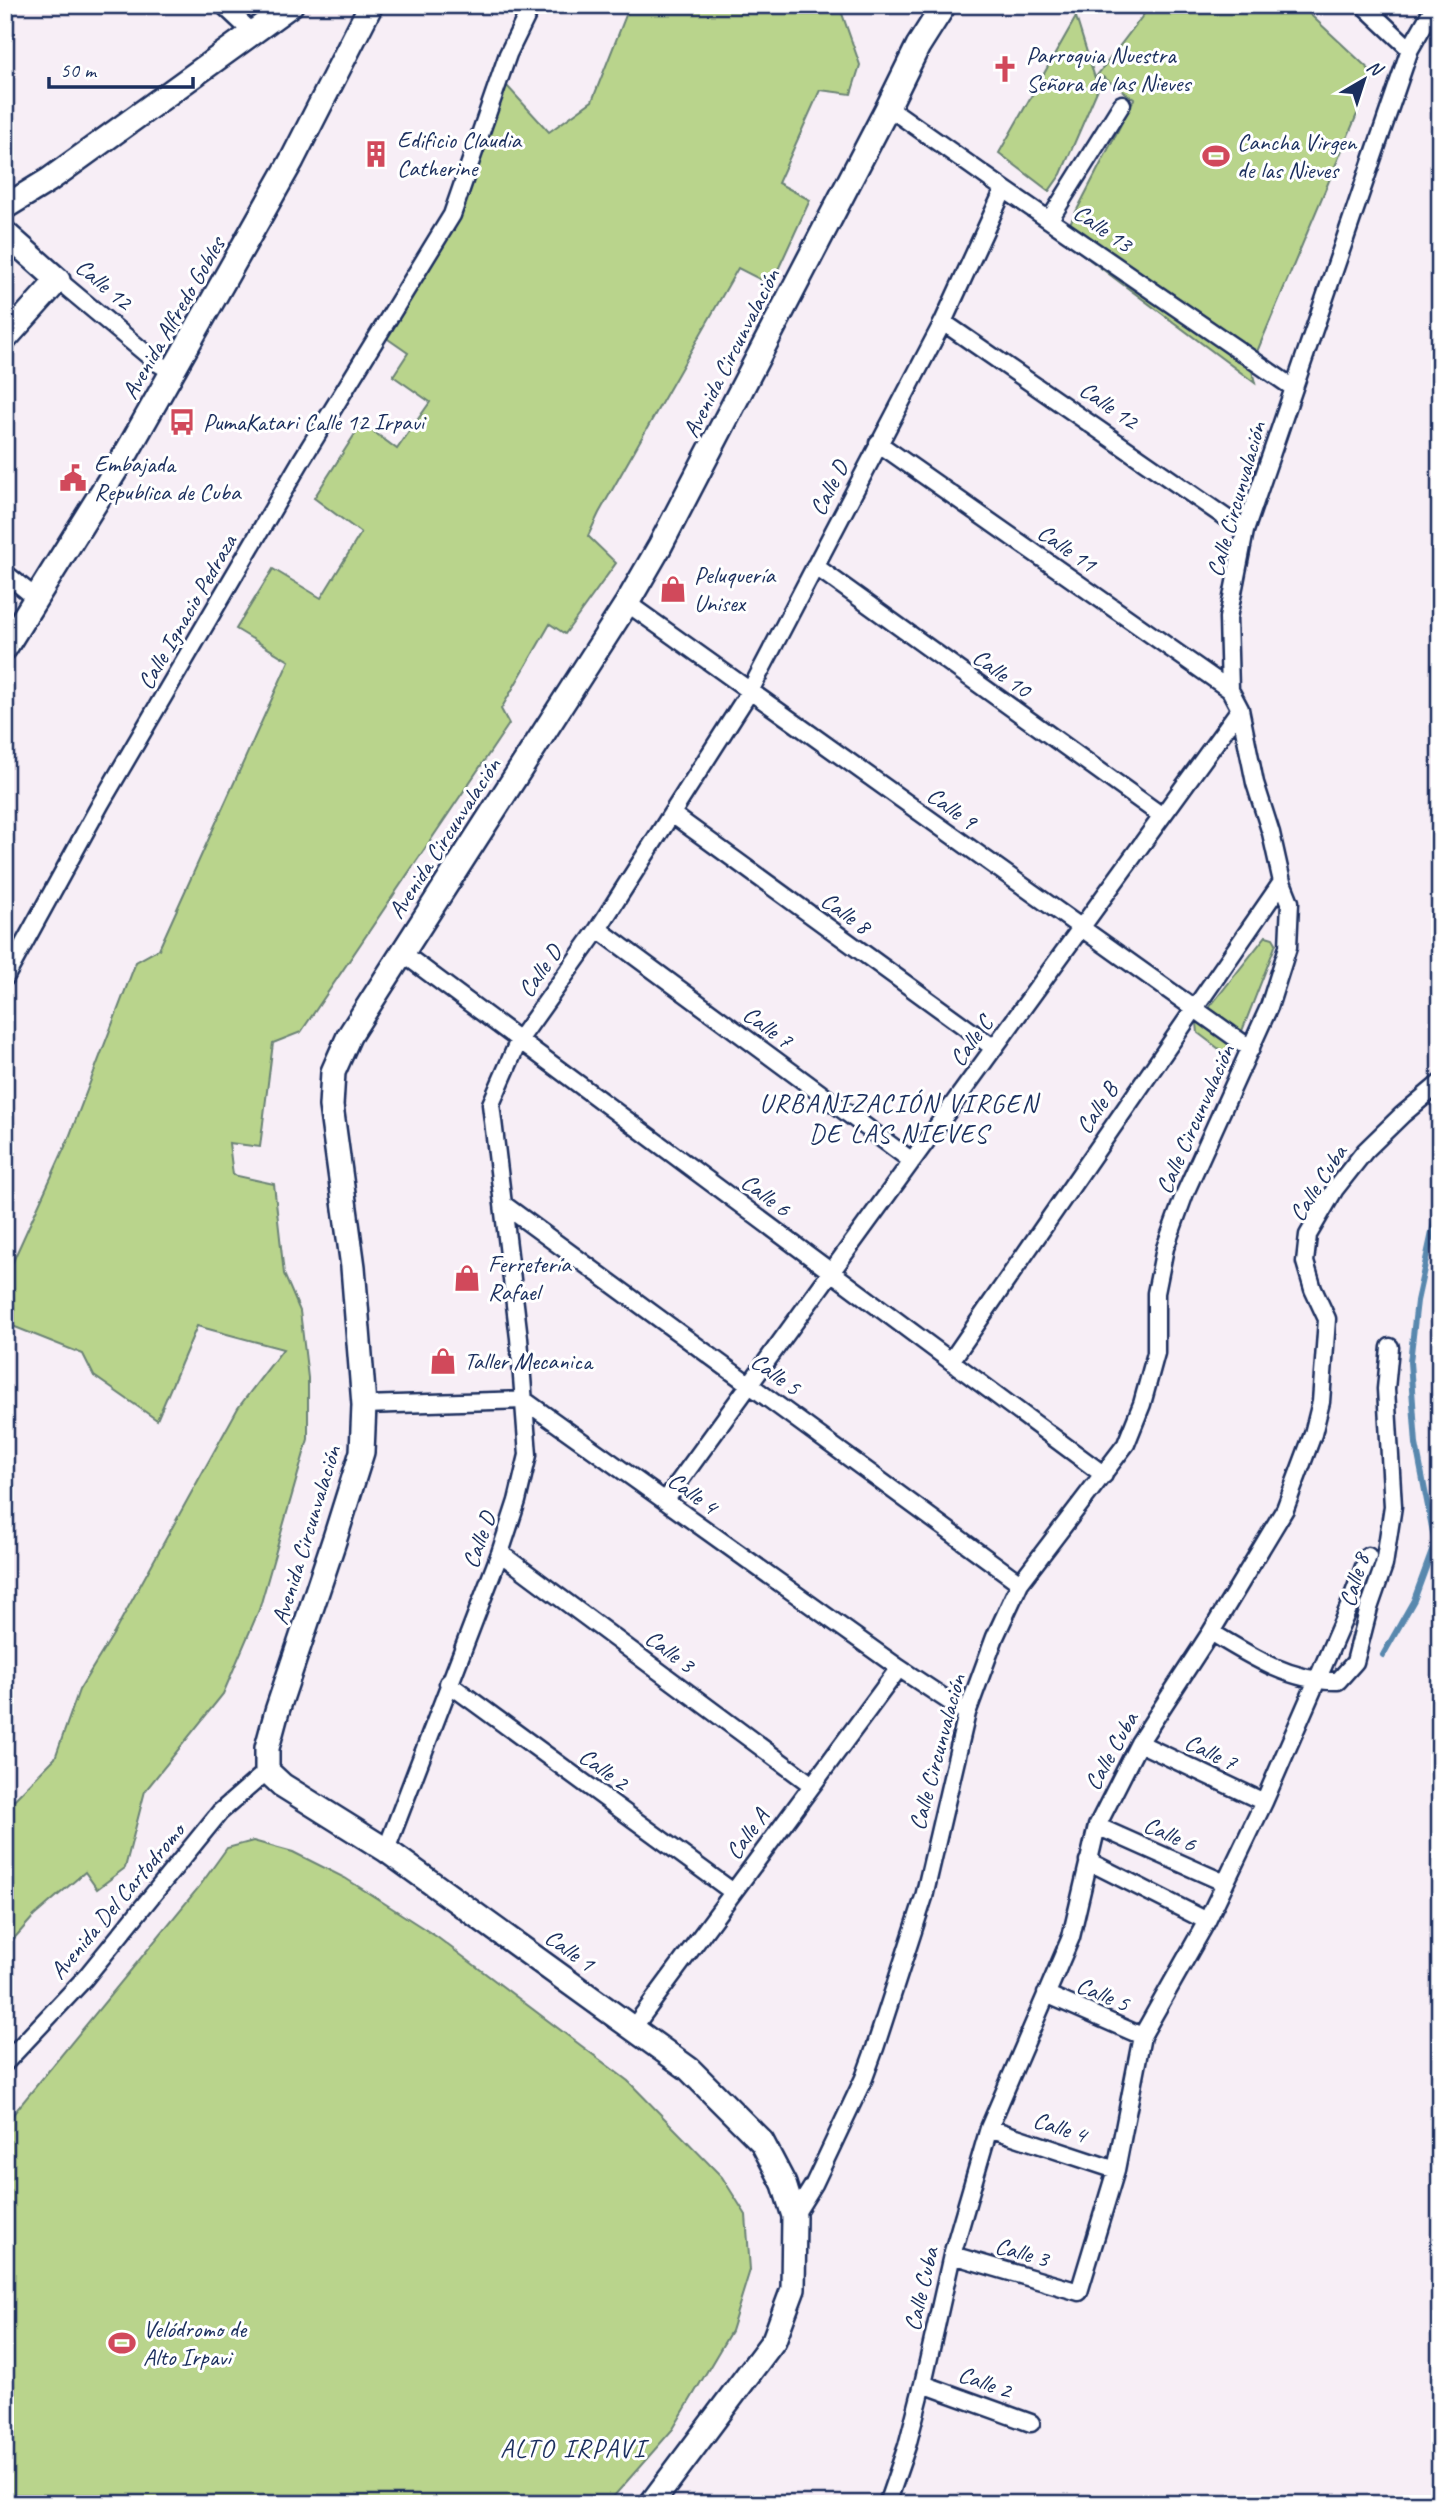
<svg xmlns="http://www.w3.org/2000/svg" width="1445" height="2509" viewBox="0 0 1445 2509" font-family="Caveat,sans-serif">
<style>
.green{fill:#b9d48c;stroke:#6a8275;stroke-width:2}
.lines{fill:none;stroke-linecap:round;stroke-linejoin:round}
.stream{stroke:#5988ae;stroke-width:6}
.street-casing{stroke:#1b2f5e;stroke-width:21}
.secondary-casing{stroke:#1b2f5e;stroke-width:28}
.street{stroke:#fff;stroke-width:16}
.secondary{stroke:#fff;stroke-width:23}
.labels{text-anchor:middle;stroke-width:6;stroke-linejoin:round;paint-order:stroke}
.poi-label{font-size:24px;fill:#1b2f5e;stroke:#fff;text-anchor:start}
.street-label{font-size:24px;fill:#1b2f5e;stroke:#fff}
.neighbourhood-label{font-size:26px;letter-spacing:2px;fill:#1b2f5e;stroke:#fff}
</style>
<rect width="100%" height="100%" fill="#f7eef6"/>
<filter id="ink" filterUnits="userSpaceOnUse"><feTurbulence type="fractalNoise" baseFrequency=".0143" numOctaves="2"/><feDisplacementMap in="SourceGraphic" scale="14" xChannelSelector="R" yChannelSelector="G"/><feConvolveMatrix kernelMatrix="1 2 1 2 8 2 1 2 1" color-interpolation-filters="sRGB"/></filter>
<g filter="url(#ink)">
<path class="green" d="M 630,5 L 839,5 L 860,65 L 851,94 L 820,90 L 778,183 L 810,200 L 771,285 L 738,268 L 599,513 L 588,536 L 616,563 L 565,634 L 550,624 L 501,709 L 509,724 L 301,1032 L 273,1043 L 260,1147 L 229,1143 L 233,1175 L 274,1184 L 284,1274 L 300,1311 L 308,1378 L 308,1439 L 259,1610 L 223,1694 L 145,1791 L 125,1868 L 97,1889 L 85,1872 L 34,1916 L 10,1943 L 5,1935 L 5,1809 L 55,1758 L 79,1690 L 114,1633 L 238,1408 L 283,1349 L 197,1326 L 157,1420 L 94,1376 L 83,1354 L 5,1323 L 5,1279 L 68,1140 L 136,962 L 159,949 L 289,661 L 236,629 L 273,569 L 321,598 L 361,533 L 314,498 L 362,423 L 397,449 L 430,402 L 393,376 L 408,353 L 385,337 L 463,209 L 497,75 L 549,132 L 592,101 Z
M 1151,5 L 1300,5 L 1374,74 L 1251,366 L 1255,383 L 1062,239 L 1134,99 L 1103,77 L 1061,174 L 1049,191 L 999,153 L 1076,17 L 1095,78 Z
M 1266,936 L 1273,938 L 1276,943 L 1274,949 L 1235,1049 L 1223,1052 L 1198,1033 L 1197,1023 Z
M 253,1841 L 293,1852 L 345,1878 L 437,1937 L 628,2081 L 722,2177 L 746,2215 L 750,2270 L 731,2331 L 673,2429 L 607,2504 L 5,2504 L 5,2124 L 199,1887 L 227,1848 Z"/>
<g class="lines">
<path class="stream" d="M 1383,1655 L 1414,1600 L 1435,1543 L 1416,1444 L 1410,1362 L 1417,1301 L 1440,1196"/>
<defs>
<path id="street" d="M 223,5 L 254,34
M 1363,5 L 1410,49
M 888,107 L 1004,189 L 1292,387
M 1050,219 L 1122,104
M 58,280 L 156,362 L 173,372
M 943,322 L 1245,531
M 878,443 L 1230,690
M 815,566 L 1162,816
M 5,573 L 37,599
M 627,603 L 1251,1049
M 672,814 L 994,1048
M 598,929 L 912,1161
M 401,952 L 1104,1475
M 5,978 L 101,803 L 301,461 L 452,215 L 508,54 L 532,5
M 503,1204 L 1020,1583
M 951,1361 L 1282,882
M 364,1405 L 524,1400 L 899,1668 L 967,1713
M 665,1501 L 1240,709
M 500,1553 L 812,1785
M 1211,1632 C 1250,1656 1291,1682 1338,1681 L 1355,1662 L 1369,1608 L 1384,1565 L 1393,1506 L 1386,1389 L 1390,1347
M 448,1683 L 733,1892
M 1139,1743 L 1264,1802
M 1097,1826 L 1225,1883
M 386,1850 L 500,1553 L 517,1501 L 528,1455 L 519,1338 L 491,1104 L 519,1040 L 598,929 L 750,691 L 943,322 L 1004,189
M 1088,1861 L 1207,1921
M 1046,1994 L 1142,2036
M 633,2028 L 899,1668
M 5,2063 L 85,1978 L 220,1812 L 267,1771
M 989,2128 L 1116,2170
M 794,2216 L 814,2184 L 864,2078 L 875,2048 L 924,1897 L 967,1713 L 995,1637 L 1020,1583 L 1126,1444 L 1142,1404 L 1156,1353 L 1156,1293 L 1165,1248 L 1185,1193 L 1269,1007 L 1288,947 L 1290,902 L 1282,882 L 1271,833 L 1255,783 L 1240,709 L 1230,690 L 1228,618 L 1245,531 L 1410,49 L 1435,5
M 952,2255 L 1079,2292 L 1116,2170 L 1142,2036 L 1207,1921 L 1264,1802 L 1348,1609 L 1368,1556
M 923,2384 L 1031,2423
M 887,2504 L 907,2446 L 923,2384 L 952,2255 L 989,2128 L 1071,1937 L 1097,1826 L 1139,1743 L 1211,1632 L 1285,1509 L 1313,1434 L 1321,1402 L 1327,1319 L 1313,1289 L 1305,1262 L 1308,1235 L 1335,1189 L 1365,1151 L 1402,1115 L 1440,1083"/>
<path id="secondary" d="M 5,207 L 49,180 L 291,5
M 5,233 L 58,280 L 5,339
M 5,648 L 127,452 L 292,160 L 371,5
M 651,2504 L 774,2340 L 793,2289 L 794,2216 L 784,2184 L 762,2142 L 689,2069 L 386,1850 L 282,1785 L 267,1771 L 267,1748 L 277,1711 L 335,1538 L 362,1452 L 364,1405 L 353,1267 L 331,1106 L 333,1072 L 349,1036 L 627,603 L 660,546 L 888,107 L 918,46 L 944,5"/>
</defs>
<use href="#street" class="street-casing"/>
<use href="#secondary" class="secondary-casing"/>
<use href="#street" class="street"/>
<use href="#secondary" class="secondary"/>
</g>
</g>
<defs>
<symbol id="church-bare" viewBox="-9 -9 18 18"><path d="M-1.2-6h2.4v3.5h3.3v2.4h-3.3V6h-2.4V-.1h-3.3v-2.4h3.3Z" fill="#d1495b" stroke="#fff" stroke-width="2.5" paint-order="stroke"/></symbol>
<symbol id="building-bare" viewBox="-9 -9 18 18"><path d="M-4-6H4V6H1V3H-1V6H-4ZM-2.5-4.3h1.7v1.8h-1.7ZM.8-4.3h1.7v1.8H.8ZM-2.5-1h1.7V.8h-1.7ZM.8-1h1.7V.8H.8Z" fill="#d1495b" stroke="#fff" stroke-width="2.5" paint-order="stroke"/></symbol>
<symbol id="stadium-bare" viewBox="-9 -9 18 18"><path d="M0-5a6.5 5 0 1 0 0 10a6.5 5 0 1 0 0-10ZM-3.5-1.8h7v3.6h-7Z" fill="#d1495b" stroke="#fff" stroke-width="2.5" paint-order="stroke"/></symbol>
<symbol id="bus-bare" viewBox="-9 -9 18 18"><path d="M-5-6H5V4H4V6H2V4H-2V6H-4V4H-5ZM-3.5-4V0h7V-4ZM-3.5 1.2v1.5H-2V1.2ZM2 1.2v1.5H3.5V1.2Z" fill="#d1495b" stroke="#fff" stroke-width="2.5" paint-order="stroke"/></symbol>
<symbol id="civic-bare" viewBox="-9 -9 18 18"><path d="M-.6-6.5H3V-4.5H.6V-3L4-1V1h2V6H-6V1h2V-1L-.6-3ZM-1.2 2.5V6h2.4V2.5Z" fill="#d1495b" stroke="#fff" stroke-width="2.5" paint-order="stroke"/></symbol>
<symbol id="shop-bare" viewBox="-9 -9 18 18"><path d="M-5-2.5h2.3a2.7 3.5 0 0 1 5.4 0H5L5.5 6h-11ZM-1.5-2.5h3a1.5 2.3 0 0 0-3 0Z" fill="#d1495b" stroke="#fff" stroke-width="2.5" paint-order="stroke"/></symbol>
</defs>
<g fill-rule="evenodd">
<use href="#church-bare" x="986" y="50" width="38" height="38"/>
<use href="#building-bare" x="357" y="135" width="38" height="38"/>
<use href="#stadium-bare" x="1197" y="137" width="38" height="38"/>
<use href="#bus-bare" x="163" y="403" width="38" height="38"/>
<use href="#civic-bare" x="54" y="459" width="38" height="38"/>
<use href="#shop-bare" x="654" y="570" width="38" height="38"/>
<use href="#shop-bare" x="448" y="1259" width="38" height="38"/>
<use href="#shop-bare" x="424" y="1342" width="38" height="38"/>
<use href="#stadium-bare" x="103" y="2324" width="38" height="38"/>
</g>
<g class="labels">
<g class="poi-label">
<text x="1026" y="63">Parroquia Nuestra<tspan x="1026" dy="28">Señora de las Nieves</tspan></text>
<text x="397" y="148">Edificio Claudia<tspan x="397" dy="28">Catherine</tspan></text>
<text x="1237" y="150">Cancha Virgen<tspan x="1237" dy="28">de las Nieves</tspan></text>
<text x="203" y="430">PumaKatari Calle 12 Irpavi</text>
<text x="94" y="472">Embajada<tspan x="94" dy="28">Republica de Cuba</tspan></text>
<text x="694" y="583">Peluquería<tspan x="694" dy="28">Unisex</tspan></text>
<text x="488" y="1272">Ferretería<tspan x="488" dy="28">Rafael</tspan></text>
<text x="464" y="1369">Taller Mecanica</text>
<text x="143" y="2337">Velódromo de<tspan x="143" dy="28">Alto Irpavi</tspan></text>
</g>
<g class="street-label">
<text transform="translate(1103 228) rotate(35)" y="8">Calle 13</text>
<text transform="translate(104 284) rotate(40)" y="8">Calle 12</text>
<text transform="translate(173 318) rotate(-60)" y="8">Avenida Alfredo Gobles</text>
<text transform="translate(731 353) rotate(-63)" y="8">Avenida Circunvalación</text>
<text transform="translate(1109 405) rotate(35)" y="8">Calle 12</text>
<text transform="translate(829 488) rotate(-63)" y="8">Calle D</text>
<text transform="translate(1236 499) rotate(-74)" y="8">Calle Circunvalación</text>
<text transform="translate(1067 548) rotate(35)" y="8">Calle 11</text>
<text transform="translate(187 612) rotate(-60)" y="8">Calle Ignacio Pedraza</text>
<text transform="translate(1002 673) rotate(36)" y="8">Calle 10</text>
<text transform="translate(952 808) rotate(36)" y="8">Calle 9</text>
<text transform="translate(444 838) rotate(-57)" y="8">Avenida Circunvalación</text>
<text transform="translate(846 913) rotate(36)" y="8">Calle 8</text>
<text transform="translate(540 971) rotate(-55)" y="8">Calle D</text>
<text transform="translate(768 1027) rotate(36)" y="8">Calle 7</text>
<text transform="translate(971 1041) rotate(-54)" y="8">Calle C</text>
<text transform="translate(1097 1108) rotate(-56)" y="8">Calle B</text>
<text transform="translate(1195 1119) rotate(-66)" y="8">Calle Circunvalación</text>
<text transform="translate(1318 1183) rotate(-57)" y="8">Calle Cuba</text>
<text transform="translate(766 1195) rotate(37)" y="8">Calle 6</text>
<text transform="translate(776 1374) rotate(36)" y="8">Calle 5</text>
<text transform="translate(693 1493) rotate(36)" y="8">Calle 4</text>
<text transform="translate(306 1535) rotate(-73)" y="8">Avenida Circunvalación</text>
<text transform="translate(479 1540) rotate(-70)" y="8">Calle D</text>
<text transform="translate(1354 1580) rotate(-74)" y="8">Calle 8</text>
<text transform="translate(670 1651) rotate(37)" y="8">Calle 3</text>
<text transform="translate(1111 1751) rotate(-61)" y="8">Calle Cuba</text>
<text transform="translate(937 1752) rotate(-75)" y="8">Calle Circunvalación</text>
<text transform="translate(1211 1752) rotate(26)" y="8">Calle 7</text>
<text transform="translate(604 1769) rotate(36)" y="8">Calle 2</text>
<text transform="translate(747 1834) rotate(-54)" y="8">Calle A</text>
<text transform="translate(1170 1834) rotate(24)" y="8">Calle 6</text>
<text transform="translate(117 1901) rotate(-50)" y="8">Avenida Del Cartodromo</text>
<text transform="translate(570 1950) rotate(36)" y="8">Calle 1</text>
<text transform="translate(1103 1994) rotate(23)" y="8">Calle 5</text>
<text transform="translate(1060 2127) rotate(18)" y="8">Calle 4</text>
<text transform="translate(1022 2252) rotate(16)" y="8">Calle 3</text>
<text transform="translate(921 2289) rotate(-77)" y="8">Calle Cuba</text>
<text transform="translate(985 2382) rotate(20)" y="8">Calle 2</text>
</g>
<g class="neighbourhood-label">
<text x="899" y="1112">URBANIZACIÓN VIRGEN<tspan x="899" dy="30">DE LAS NIEVES</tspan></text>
<text x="573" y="2457">ALTO IRPAVI</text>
</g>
</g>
<rect width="1445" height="2509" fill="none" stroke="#fff" stroke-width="28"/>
<rect x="14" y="14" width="1417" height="2481" fill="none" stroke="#1b2f5e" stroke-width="2.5" filter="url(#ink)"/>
<g transform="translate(1364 80) rotate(39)" stroke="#ffffff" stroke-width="5" paint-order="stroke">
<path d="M0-5L12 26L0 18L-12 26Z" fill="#1b2f5e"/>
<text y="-10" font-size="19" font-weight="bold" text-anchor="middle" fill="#1b2f5e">N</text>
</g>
<path d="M49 77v10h144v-10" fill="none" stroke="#1b2f5e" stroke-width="3.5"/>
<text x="60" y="77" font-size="21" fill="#1b2f5e" stroke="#ffffff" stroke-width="5" paint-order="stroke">50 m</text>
</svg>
